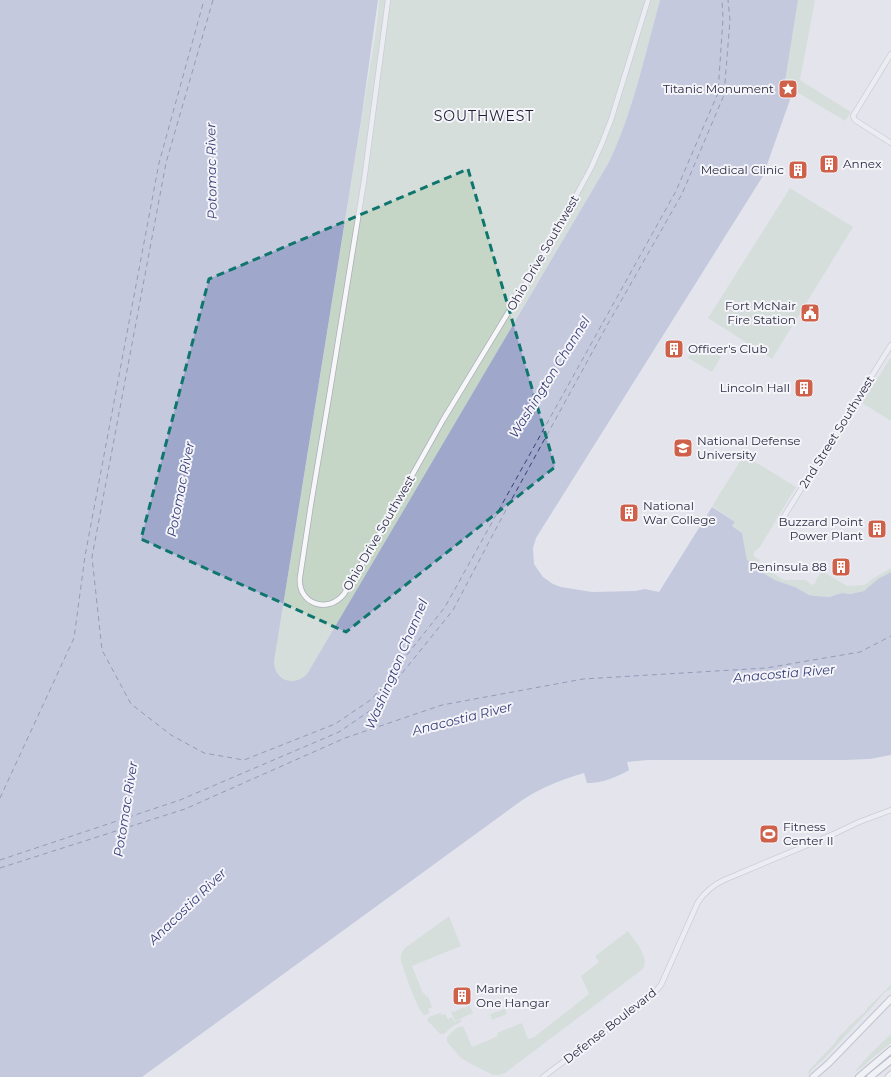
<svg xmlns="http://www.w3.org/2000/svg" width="891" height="1077" viewBox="0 0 891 1077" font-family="Montserrat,sans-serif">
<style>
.green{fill:#c5d6c6}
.water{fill:#9fa7cb}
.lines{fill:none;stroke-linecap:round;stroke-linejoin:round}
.ferry{stroke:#353e79;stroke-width:1;stroke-dasharray:5 4;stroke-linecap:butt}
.tertiary-casing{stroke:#acaeba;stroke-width:6}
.secondary-casing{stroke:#acaeba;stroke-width:7}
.primary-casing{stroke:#a3a5b8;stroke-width:8}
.motorway-casing{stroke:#8b8da3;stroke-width:8}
.tertiary{stroke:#f7f7fa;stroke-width:4.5}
.secondary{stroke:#fff;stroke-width:5}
.primary{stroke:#fff;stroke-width:5.5}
.motorway{stroke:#fff;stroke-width:6}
.marked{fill:none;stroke:#0f766e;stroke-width:3;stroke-dasharray:8 5;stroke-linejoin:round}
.labels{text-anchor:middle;stroke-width:4;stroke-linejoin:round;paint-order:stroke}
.poi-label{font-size:12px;fill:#2b2d44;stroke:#f4f4f9;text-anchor:end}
.street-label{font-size:12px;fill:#2b2d44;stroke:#f4f4f9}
.water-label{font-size:13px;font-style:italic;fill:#353e79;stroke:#f4f4f9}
.quarter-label{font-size:14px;letter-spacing:1px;fill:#1d1e35;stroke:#f4f4f9}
</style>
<rect width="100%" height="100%" fill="#e4e5ec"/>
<path class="green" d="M 379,0 L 660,0 C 645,54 633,112 609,162 L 307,674 C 294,687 275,681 274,662 L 377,23 Z
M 798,0 L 815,0 L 800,80 L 851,112 L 845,121 L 795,91 L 792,91 L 784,88 Z
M 790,188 L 853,227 L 772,359 L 708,318 Z
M 697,343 L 721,357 L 712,372 L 688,358 Z
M 891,357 L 891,421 L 862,403 Z
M 744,455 L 796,487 L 760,547 L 754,552 L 754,556 L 760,560 L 757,565 L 769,573 L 770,573 L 771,572 L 784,580 L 805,580 L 813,585 L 815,583 L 816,580 L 822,571 L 847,586 L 864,585 L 869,582 L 872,579 L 891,568 L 891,572 L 872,585 L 864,591 L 850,594 L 842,593 L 829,597 L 817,596 L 809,595 L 795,587 L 775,580 L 756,569 L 747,560 L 742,533 L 732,526 L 735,522 L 712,506 Z
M 449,916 L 461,946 L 412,966 L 423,993 L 424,993 L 427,997 L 428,996 L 432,1007 L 428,1009 L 430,1013 L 424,1015 C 418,1011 405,974 402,964 C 399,958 401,953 405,948 Z
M 628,931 C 635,942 650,956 643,969 L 505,1073 L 499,1075 L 493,1075 L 469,1063 L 461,1058 L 447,1042 L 447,1037 L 455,1029 L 462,1026 L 464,1028 L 472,1047 L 498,1036 L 497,1033 L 522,1023 L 528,1039 L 534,1037 L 589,994 L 581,976 L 599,962 L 595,956 Z
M 891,985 L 891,989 L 884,993 L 875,1004 L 825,1058 L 811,1071 L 809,1074 L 808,1073 L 809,1070 L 835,1043 L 839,1036 L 845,1031 L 848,1027 L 858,1018 L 862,1014 L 864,1013 L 868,1007 Z
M 469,1005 L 470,1006 L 473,1013 L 455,1021 L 451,1012 L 455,1011 L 455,1012 L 457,1010 L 464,1007 L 464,1008 Z
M 505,1009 L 507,1014 L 492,1020 L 490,1014 Z
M 440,1013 L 442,1015 L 445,1014 L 448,1019 L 452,1017 L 454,1022 L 461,1019 L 461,1022 L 453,1026 L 444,1034 L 440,1034 L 427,1020 L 429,1017 Z
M 891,1034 L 891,1043 L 871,1059 L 864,1066 L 855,1072 L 856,1070 L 872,1052 Z"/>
<path class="water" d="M 0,0 L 378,0 L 361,121 L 274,662 C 275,681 294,687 307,674 L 609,162 C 633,112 645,54 660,0 L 798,0 L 784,88 L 788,89 L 791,97 L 763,176 L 536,538 L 533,548 L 534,564 L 543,577 L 553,584 L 561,587 L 592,592 L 635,591 L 645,589 L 659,592 L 712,507 L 735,522 L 732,526 L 742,533 L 747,560 L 750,562 L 750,563 L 756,569 L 775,580 L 795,587 L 809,595 L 817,596 L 829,597 L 842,593 L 850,594 L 864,591 L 878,579 L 891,572 L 891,755 L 870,759 L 844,760 L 648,760 L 627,762 L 629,770 C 618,777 599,784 587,783 L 584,773 C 557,781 537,789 514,806 L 142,1077 L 0,1077 Z"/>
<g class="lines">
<path class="ferry" d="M 213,0 L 166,163 L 92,557 L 102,650 L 131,704 L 171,735 L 204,753 L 244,760 L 335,724 L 372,699 L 445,607 L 676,191 L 718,93 L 723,18 L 722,0
M 0,798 L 74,638 L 85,556 L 159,163 L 204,0
M 0,860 L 180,800 L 339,732 L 374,708 L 453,610 L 508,506 L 605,329 L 682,194 L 724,95 L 730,20 L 728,0
M 0,868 L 185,809 L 345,738 L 442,705 L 583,679 L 766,668 L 860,652 L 891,636"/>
<defs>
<path id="tertiary" d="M 388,0 L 364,181 L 329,397 L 311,504 L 300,577 C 297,603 327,615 344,594 L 377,538 L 443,420 L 537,265 L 571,205 L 591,168 L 602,143 L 611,120 L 648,0
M 891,54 L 853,116 L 855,120 L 891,143
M 783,518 L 891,345
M 543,1077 L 642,1003 L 654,993 L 661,985 L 698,902 C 705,892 713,885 724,880 L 836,833 L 859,822 L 891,810"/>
<path id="secondary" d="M 888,1077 L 891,1074"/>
<path id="primary" d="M 813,1077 L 829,1063 L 891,999"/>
<path id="motorway" d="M 859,1077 L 891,1050
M 870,1077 L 891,1060"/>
</defs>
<use href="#tertiary" class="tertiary-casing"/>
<use href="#secondary" class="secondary-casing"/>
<use href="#primary" class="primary-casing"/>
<use href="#motorway" class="motorway-casing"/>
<use href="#tertiary" class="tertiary"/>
<use href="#secondary" class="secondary"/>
<use href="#primary" class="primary"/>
<use href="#motorway" class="motorway"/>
</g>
<path d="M0 0H891V1077H0ZM 468,169 L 555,467 L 346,632 L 141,539 L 209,279 Z" fill="#e4e5ec" fill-opacity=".55" fill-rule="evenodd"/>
<path class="marked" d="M 468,169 L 555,467 L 346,632 L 141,539 L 209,279 Z"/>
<defs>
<symbol id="sight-square" viewBox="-11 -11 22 22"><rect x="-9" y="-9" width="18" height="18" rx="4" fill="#cf604a" stroke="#f4f4f9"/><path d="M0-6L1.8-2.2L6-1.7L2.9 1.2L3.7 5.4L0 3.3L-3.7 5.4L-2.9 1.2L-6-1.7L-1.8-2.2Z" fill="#fff"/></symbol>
<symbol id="building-square" viewBox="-11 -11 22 22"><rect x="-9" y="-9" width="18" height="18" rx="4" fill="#cf604a" stroke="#f4f4f9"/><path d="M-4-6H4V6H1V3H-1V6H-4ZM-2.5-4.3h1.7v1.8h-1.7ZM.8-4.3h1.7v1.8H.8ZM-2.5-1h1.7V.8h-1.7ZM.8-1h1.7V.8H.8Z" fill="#fff"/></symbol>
<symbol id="civic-square" viewBox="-11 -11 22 22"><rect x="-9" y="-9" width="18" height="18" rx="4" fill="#cf604a" stroke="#f4f4f9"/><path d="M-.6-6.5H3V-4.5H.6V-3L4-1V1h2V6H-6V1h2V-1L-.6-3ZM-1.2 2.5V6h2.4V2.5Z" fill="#fff"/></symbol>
<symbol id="university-square" viewBox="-11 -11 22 22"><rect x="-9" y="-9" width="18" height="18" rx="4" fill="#cf604a" stroke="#f4f4f9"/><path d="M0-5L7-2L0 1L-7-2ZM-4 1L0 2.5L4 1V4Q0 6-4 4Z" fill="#fff"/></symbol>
<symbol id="stadium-square" viewBox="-11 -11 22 22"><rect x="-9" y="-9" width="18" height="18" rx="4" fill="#cf604a" stroke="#f4f4f9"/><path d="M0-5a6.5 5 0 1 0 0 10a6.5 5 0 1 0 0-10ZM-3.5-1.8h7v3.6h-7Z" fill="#fff"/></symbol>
</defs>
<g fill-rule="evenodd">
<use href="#sight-square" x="777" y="78" width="22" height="22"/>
<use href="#building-square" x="818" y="153" width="22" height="22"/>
<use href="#building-square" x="787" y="159" width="22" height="22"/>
<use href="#civic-square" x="799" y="302" width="22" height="22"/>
<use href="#building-square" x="663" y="338" width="22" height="22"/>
<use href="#building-square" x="793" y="377" width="22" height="22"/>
<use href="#university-square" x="672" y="437" width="22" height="22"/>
<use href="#building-square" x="618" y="502" width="22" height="22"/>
<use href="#building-square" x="866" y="518" width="22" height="22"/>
<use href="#building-square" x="830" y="556" width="22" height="22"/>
<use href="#stadium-square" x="758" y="823" width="22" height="22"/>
<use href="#building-square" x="451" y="985" width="22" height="22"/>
</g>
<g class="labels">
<g class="poi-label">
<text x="774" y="93">Titanic Monument</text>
<text x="843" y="168" text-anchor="start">Annex</text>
<text x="784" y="174">Medical Clinic</text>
<text x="796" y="310">Fort McNair<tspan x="796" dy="14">Fire Station</tspan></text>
<text x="688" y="353" text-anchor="start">Officer's Club</text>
<text x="790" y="392">Lincoln Hall</text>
<text x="697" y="445" text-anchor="start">National Defense<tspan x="697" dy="14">University</tspan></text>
<text x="643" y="510" text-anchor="start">National<tspan x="643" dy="14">War College</tspan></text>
<text x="863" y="526">Buzzard Point<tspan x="863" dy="14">Power Plant</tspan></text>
<text x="827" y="571">Peninsula 88</text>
<text x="783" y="831" text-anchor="start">Fitness<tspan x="783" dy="14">Center II</tspan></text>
<text x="476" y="993" text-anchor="start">Marine<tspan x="476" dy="14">One Hangar</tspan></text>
</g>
<g class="street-label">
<text transform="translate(543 253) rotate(-60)" y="4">Ohio Drive Southwest</text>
<text transform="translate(837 432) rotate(-58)" y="4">2nd Street Southwest</text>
<text transform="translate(379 533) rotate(-60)" y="4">Ohio Drive Southwest</text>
<text transform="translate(610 1026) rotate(-38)" y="4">Defense Boulevard</text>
</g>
<g class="water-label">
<text transform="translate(211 171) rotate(-91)" y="5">Potomac River</text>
<text transform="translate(549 377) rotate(-58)" y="5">Washington Channel</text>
<text transform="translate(180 489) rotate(-79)" y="5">Potomac River</text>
<text transform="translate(396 664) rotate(-67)" y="5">Washington Channel</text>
<text transform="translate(784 673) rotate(-5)" y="5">Anacostia River</text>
<text transform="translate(462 718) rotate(-14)" y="5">Anacostia River</text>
<text transform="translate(125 809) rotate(-81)" y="5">Potomac River</text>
<text transform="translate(187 906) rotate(-44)" y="5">Anacostia River</text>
</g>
<g class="quarter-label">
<text x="484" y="121">SOUTHWEST</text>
</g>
</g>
</svg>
